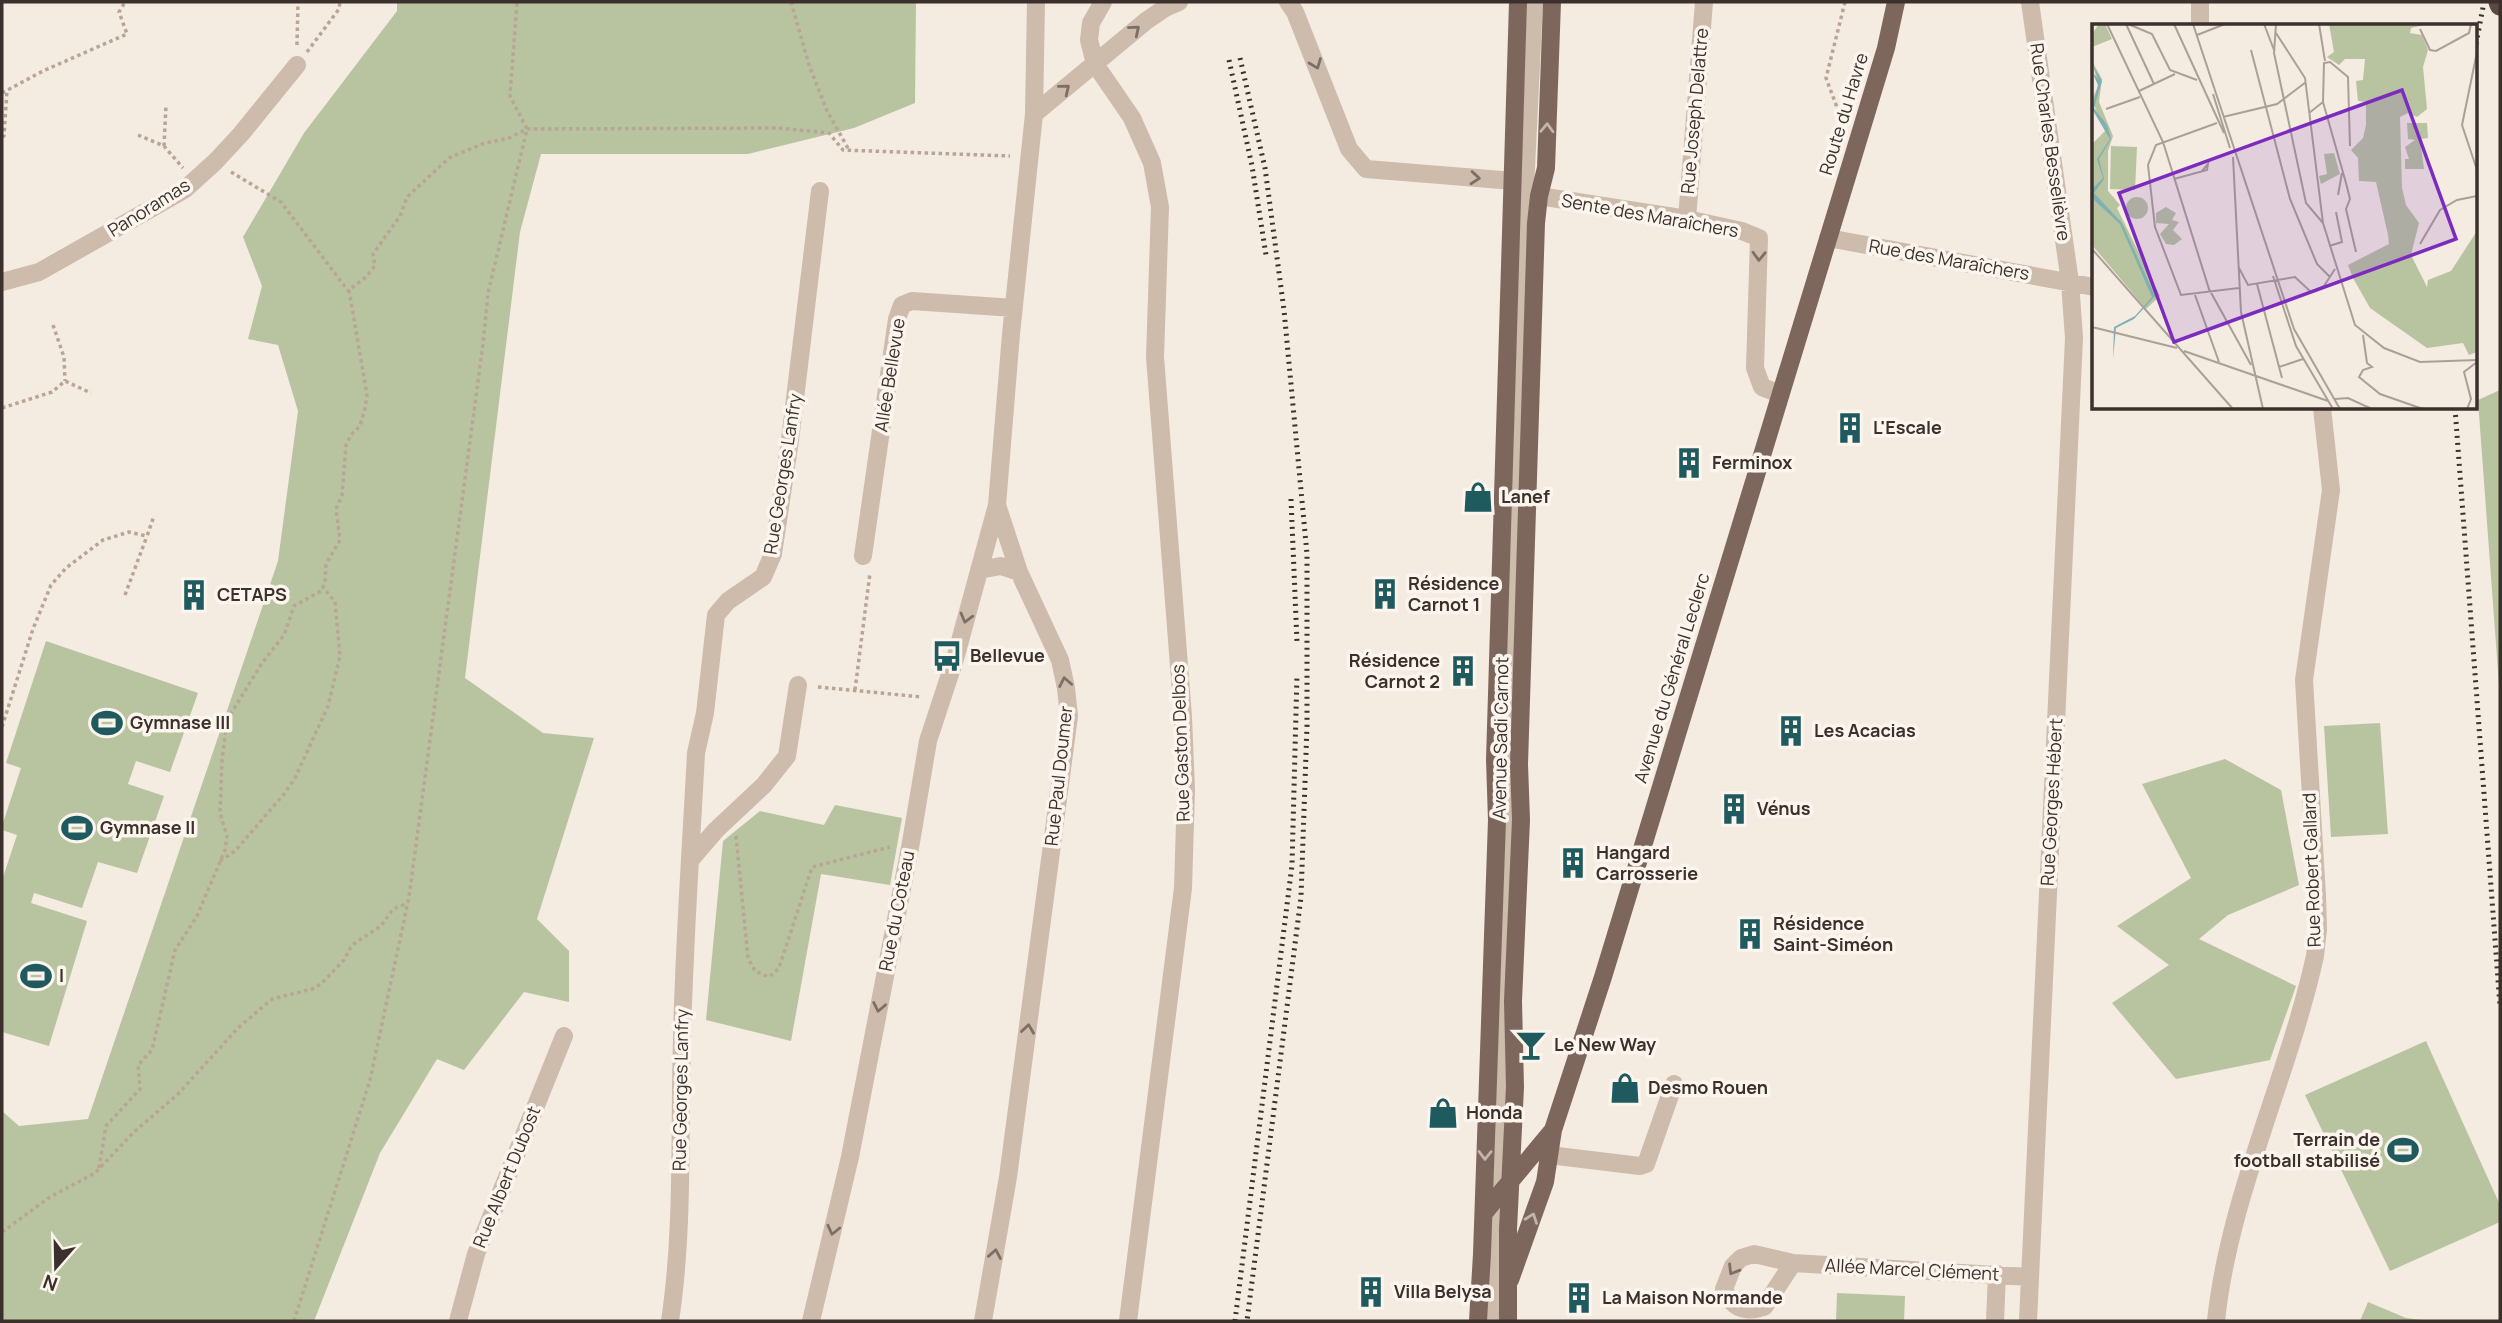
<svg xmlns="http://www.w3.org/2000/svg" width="2502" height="1323" viewBox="0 0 2502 1323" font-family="Manrope,sans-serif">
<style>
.green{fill:#b8c4a0}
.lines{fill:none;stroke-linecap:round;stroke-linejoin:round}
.path{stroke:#b9a596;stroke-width:3.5;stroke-dasharray:3.5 3.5;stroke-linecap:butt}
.minor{stroke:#cdbbac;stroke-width:18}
.major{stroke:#7d675c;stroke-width:18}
.highway{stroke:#5c4a42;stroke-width:21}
.rail{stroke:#3b302b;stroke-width:5;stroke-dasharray:2 5;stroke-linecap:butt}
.oneway{stroke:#7d6f65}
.oneway2{stroke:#c2b5ac}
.labels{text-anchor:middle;stroke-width:7;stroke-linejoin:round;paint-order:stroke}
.street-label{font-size:18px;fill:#3b302b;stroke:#fbf5ee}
.poi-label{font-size:18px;font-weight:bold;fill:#3b302b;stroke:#fbf5ee;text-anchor:start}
.inset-road{fill:none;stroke:#aaa098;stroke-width:2}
.view{fill:#7b2cbf;fill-opacity:0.15;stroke:#7b2cbf;stroke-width:3.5}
.inset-edge{fill:none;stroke:#3b302b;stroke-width:3.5}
</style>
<rect width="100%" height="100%" fill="#f4ebe1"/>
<path class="green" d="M 397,2 L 916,2 L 915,103 L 854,128 L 748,154 L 541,154 L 520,232 L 465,678 L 543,733 L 594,738 L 537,919 L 569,951 L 569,1002 L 524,992 L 464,1070 L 437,1059 L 380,1153 L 314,1321 L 2,1321 L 2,1111 L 19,1126 L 88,1119 L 278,561 L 298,411 L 278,345 L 248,339 L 262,286 L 243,237 L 304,133 L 397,11 Z
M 2500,390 L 2500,699 L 2478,400 Z
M 46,641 L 198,693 L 170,772 L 136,761 L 128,784 L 164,796 L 137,873 L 98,862 L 82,908 L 34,893 L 31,903 L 87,921 L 49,1046 L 2,1032 L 2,880 L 17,835 L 2,830 L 2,826 L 21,768 L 6,763 Z
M 2380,723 L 2388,834 L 2331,837 L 2324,726 Z
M 2225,759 L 2281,790 L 2299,885 L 2228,915 L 2199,939 L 2296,986 L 2270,1060 L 2176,1079 L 2112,1003 L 2169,965 L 2117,926 L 2191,878 L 2142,784 Z
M 835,805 L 902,818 L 890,885 L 821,874 L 791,1041 L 706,1020 L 723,841 L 760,811 L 824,825 Z
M 2426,1041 L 2500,1205 L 2500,1222 L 2390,1271 L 2305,1095 Z
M 1837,1293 L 1905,1296 L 1904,1321 L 1836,1321 Z
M 2368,1302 L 2406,1318 L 2430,1321 L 2360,1321 Z"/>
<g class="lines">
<path class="path" d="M 791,2 L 809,65 L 827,111 L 849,150
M 1845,2 L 1826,78 L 1838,110 L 1846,113
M 297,45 L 298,2
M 307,52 L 339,9 L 340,2
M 2,93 L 43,71 L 127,34 L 119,12 L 125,2
M 138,135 L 164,146 L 183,168
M 2,137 L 4,136 L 7,90
M 164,146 L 166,105
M 231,172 L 281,202 L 349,292
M 53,325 L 64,357 L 65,381
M 2,408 L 52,392 L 65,381 L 91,393
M 125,595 L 147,536
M 818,687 L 922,697
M 855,690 L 870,573
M 2,727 L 33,629 L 51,585 L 66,568 L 103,540 L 129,532 L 147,536 L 154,516
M 736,836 L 748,958 L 755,971 L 769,977 L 779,968 L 812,867 L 890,847
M 220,861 L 235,851 L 284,794 L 295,778 L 328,706 L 340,656 L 335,602 L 323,587
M 99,1168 L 106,1126 L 140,1089 L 138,1065 L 152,1050 L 175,950 L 197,916 L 225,850 L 227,836 L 220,813 L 222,761 L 227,720 L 262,663 L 284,635 L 294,606 L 321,591 L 325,583 L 326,564 L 340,540 L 336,509 L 342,495 L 346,445 L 351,435 L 360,426 L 365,408 L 367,395 L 349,290 L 366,277 L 375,266 L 373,254 L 400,216 L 407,197 L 449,158 L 482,144 L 509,138 L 527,129 L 778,128 L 829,133 L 843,150 L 1010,156
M 2,1232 L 50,1197 L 95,1173 L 134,1132 L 178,1094 L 238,1028 L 272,999 L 312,989 L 321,984 L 344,960 L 352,945 L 381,926 L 393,909 L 408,903
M 294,1321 L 370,1080 L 409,897 L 483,344 L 488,293 L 527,129 L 510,96 L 517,2"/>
<path class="minor" d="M 1103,2 L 1091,23 L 1089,40 L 1095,64 L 1132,118 L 1152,163 L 1160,207 L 1155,357 L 1183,717 L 1186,790 L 1183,888 L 1128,1321
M 1288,2 L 1295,12 L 1349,149 L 1366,169 L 1514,181 L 1539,196 L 1687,219 L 1742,231 L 1759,238 L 1755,368 L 1762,387 L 1780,394
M 2200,2 L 2200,26
M 1034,114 L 1146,21 L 1165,8 L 1179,2
M 1687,219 L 1704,2
M 1828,238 L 2094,287
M 2,282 L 39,272 L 184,190 L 215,162 L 241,134 L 297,65
M 863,556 L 897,319 L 902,305 L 912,301 L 1014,308
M 979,570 L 1001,566 L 1019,572
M 691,859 L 716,830 L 764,785 L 787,756 L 798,685
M 1549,1155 L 1640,1166 L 1646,1164 L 1674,1084
M 1793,1263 L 1764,1307 C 1745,1313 1732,1308 1724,1289 L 1733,1266 L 1741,1258 L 1754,1254 L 1793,1263 L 2030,1277
M 458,1321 L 476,1254 L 564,1036
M 670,1321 C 684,1228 679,1134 682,1040 C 684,944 691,849 696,753 L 705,713 L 716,615 L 728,601 L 763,577 L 773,554 L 790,440 L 820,191
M 811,1321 L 850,1157 L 911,842 L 928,741 L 955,659 L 997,505
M 983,1321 L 1008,1177 L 1069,716 L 1066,688 L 1060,660 L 1019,572 L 997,505 L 1011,334 L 1034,114 L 1036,2
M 1495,1321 L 1502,1095 L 1502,1004 L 1509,817 L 1509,694 L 1525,189 L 1534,2
M 1995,1321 L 1997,1274
M 2028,1321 L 2074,338 L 2070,282 L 2030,2
M 2216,1321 C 2229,1196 2288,1078 2315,956 L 2318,929 L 2317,896 L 2304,680 L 2331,490 L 2322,408"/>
<path class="major" d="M 1484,1213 L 1553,1130
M 1510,1280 L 1545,1182 L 1553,1130 L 1603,977 L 1853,157 L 1886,48 L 1896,2
M 1478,1321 L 1482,1254 L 1497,820 L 1495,760 L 1518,2
M 1508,1321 L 1508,1229 L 1515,1087 L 1513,1001 L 1521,820 L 1519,764 L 1536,223 L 1539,196 L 1546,168 L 1552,2"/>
<path class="highway" d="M 2499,2 L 2500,5"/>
<path class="rail" d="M 2476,44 L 2484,2
M 1240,58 L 1265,168 L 1284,310 L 1307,554 L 1307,725 L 1301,897 L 1247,1321
M 1229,60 L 1252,166 L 1266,255
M 2455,408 L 2500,1006
M 1291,499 L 1297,642
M 1235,1321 L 1292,865 L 1297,674"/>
</g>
<defs><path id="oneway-chevron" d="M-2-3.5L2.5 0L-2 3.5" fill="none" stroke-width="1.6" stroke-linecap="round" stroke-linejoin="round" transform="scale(1.75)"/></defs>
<g class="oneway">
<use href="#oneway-chevron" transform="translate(1135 30) rotate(-40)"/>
<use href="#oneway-chevron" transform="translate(1316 64) rotate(69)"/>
<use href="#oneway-chevron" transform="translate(1065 89) rotate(-39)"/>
<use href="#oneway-chevron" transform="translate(1475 178) rotate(5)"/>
<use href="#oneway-chevron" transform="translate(1759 256) rotate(92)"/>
<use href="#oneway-chevron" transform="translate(966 618) rotate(105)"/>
<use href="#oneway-chevron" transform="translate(1065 682) rotate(-101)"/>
<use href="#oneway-chevron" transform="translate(879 1007) rotate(101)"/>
<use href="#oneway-chevron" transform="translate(1028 1029) rotate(-82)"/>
<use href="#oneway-chevron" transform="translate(833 1230) rotate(103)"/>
<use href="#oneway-chevron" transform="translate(995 1254) rotate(-80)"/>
<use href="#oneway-chevron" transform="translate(1733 1270) rotate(121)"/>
</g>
<g class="oneway2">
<use href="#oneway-chevron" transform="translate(1547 128) rotate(-88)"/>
<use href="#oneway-chevron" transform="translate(1485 1155) rotate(91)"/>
<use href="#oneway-chevron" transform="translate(1532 1218) rotate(-70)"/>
</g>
<defs>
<symbol id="building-bare" viewBox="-9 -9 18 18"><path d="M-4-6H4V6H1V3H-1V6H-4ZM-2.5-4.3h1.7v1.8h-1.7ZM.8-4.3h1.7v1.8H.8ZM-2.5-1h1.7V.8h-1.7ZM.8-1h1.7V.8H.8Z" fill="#1f5a5e" stroke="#fbf5ee" stroke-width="2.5" paint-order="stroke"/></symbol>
<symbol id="shop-bare" viewBox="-9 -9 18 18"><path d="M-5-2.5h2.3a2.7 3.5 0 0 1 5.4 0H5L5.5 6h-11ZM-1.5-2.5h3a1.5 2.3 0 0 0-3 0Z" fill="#1f5a5e" stroke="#fbf5ee" stroke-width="2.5" paint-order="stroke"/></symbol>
<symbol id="bus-bare" viewBox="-9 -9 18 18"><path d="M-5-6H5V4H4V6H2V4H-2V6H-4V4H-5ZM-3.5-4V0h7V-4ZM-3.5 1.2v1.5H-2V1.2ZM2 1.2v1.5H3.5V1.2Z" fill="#1f5a5e" stroke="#fbf5ee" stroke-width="2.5" paint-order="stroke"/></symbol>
<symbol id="stadium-bare" viewBox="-9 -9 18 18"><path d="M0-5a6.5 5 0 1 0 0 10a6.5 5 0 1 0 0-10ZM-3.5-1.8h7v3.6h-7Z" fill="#1f5a5e" stroke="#fbf5ee" stroke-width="2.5" paint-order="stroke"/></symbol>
<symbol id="bar-bare" viewBox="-9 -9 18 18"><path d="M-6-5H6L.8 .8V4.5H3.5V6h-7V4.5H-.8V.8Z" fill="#1f5a5e" stroke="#fbf5ee" stroke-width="2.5" paint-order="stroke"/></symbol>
</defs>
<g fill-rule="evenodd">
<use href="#building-bare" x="1828" y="406" width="44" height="44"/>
<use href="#building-bare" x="1667" y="441" width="44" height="44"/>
<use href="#shop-bare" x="1456" y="475" width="44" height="44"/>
<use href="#building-bare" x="1363" y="572" width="44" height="44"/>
<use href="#building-bare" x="172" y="573" width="44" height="44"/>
<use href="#bus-bare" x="925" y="634" width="44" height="44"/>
<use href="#building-bare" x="1441" y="649" width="44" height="44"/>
<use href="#stadium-bare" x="85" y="701" width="44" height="44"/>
<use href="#building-bare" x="1769" y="709" width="44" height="44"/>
<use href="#building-bare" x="1712" y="787" width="44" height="44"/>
<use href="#stadium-bare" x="55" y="806" width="44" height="44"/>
<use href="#building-bare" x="1551" y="841" width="44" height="44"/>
<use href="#building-bare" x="1728" y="912" width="44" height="44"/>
<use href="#stadium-bare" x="14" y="954" width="44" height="44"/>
<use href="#bar-bare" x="1509" y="1023" width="44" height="44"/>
<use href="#shop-bare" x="1603" y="1066" width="44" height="44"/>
<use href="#shop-bare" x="1421" y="1091" width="44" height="44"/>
<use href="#stadium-bare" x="2381" y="1128" width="44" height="44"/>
<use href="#building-bare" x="1349" y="1270" width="44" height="44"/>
<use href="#building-bare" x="1557" y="1276" width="44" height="44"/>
</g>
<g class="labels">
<g class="street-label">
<text transform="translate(1695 111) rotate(-85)" y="6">Rue Joseph Delattre</text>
<text transform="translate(1844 114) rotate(-73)" y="6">Route du Havre</text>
<text transform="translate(2050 142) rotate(82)" y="6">Rue Charles Besselièvre</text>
<text transform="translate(149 208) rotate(-32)" y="6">Panoramas</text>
<text transform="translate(1650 216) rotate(10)" y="6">Sente des Maraîchers</text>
<text transform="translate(1949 260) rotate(10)" y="6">Rue des Maraîchers</text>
<text transform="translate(890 375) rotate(-81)" y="6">Allée Bellevue</text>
<text transform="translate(783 474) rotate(-81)" y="6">Rue Georges Lanfry</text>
<text transform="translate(1672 678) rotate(-73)" y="6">Avenue du Général Leclerc</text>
<text transform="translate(1501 738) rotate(-89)" y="6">Avenue Sadi Carnot</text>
<text transform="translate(1181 743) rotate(-92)" y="6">Rue Gaston Delbos</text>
<text transform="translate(1059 776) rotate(-84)" y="6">Rue Paul Doumer</text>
<text transform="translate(2052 802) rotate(-87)" y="6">Rue Georges Hébert</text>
<text transform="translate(2312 870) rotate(-92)" y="6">Rue Robert Gallard</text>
<text transform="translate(897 911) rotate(-79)" y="6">Rue du Coteau</text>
<text transform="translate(681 1090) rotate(-89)" y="6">Rue Georges Lanfry</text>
<text transform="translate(507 1177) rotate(-68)" y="6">Rue Albert Dubost</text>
<text transform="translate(1912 1270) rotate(3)" y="6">Allée Marcel Clément</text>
</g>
<g class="poi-label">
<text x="1873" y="434">L'Escale</text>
<text x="1712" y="469">Ferminox</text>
<text x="1501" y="503">Lanef</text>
<text x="1408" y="590">Résidence<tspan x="1408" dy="21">Carnot 1</tspan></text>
<text x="217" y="601">CETAPS</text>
<text x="970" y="662">Bellevue</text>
<text x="1440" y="667" text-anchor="end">Résidence<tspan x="1440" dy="21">Carnot 2</tspan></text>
<text x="130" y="729">Gymnase III</text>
<text x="1814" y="737">Les Acacias</text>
<text x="1757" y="815">Vénus</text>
<text x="100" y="834">Gymnase II</text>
<text x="1596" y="859">Hangard<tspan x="1596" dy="21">Carrosserie</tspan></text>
<text x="1773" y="930">Résidence<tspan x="1773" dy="21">Saint-Siméon</tspan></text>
<text x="59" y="982">I</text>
<text x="1554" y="1051">Le New Way</text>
<text x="1648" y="1094">Desmo Rouen</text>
<text x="1466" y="1119">Honda</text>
<text x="2380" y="1146" text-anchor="end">Terrain de<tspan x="2380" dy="21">football stabilisé</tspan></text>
<text x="1394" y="1298">Villa Belysa</text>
<text x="1602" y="1304">La Maison Normande</text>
</g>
</g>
<g transform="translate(2092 24)">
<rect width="385" height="385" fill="#f4ebe1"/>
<path d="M 7,0 L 13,0 L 20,15 L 0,23 L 0,10 ZM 237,0 L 336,0 L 319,4 L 318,9 L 330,11 L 336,26 L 331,43 L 335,85 L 325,93 L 316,89 L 308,93 L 310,164 L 314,181 L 327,199 L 319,231 L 335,263 L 336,256 L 359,247 L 385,207 L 385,328 L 377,331 L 371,319 L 335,324 L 278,284 L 261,254 L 256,241 L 297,220 L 296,211 L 284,158 L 267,157 L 266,134 L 259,126 L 271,114 L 274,101 L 274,78 L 266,77 L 264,57 L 271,56 L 273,35 L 253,35 L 247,41 L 235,33 L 242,28 ZM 0,37 L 10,55 L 7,78 L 21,112 L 16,127 L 16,167 L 28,181 L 25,184 L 68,272 L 54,285 L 0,221 L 0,120 L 13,107 L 0,76 L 6,62 ZM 315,99 L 335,99 L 336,114 L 328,115 L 332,145 L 313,145 L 313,135 L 317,135 L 313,123 L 323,116 L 316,115 ZM 19,122 L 45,123 L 43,166 L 18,165 ZM 242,129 L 248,150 L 229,160 L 227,152 L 235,150 L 232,130 ZM34 184a11 11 0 1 1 22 0a11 11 0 1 1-22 0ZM 74,183 L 84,189 L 80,196 L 87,198 L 81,206 L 90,215 L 82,221 L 74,220 L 68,210 L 77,200 L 64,199 L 64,189 Z" fill="#b8c4a0"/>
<path d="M 0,40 L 10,57 L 2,84 L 15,101 L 19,115 L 7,135 L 12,155 L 2,169 L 30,199 L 63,272 L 42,295 L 24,304 L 21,335 L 22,303 L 43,292 L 60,273 L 28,200 L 0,174 L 0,165 L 11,154 L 5,135 L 18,115 L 0,85 L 6,61 L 0,48 L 7,56 Z" fill="#7fb0b2"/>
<path class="inset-road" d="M 15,0 L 71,118 L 117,265 L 159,341M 34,0 L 62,60M 36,0 L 60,10 L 78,46 L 105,56M 82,0 L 132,109M 101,0 L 202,305 L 248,385M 172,0 L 182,26M 184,0 L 182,29 L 214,179 L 231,199 L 263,301 L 292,324 L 328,338 L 385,336M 227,0 L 233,37M 328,5 L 338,26 L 344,27 L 377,9 L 379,0M 184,9 L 213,54 L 231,199M 105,11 L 133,0M 159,26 L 198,175 L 225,240 L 238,253M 385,28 L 370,101 L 385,146M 47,67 L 83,50M 121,70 L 138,124M 231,78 L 254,159 L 258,175 L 254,185 L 264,228M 14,85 L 48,73M 217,89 L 231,78 L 232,39 L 238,38 L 256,53 L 258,122M 131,93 L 185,80 L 214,58M 125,99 L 64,121 L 56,141 L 63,203 L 89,271 L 147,264M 141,133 L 149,288 L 171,385M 82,155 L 115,146 L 116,140 L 110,147M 246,171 L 250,149M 328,220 L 348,186 L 365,176 L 385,172M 237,222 L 250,218 L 244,188M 0,225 L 141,385M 147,244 L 156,261 L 203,253 L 219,268 L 232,262 L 243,245M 181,252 L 204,322 L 241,385M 165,260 L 190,354M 103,271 L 127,338M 0,303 L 85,324M 271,311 L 275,339 L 280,343 L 271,346 L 267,353 L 288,370 L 331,385M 92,327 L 236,377M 187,343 L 211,335M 243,375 L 256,374 L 280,385M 375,385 L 379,375 L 372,348 L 385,338"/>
<path class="view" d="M 310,66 L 364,215 L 82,318 L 27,169 Z"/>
<rect width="385" height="385" class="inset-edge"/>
</g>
<rect width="2502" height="1323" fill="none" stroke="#3b302b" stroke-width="7"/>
<g transform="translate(56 1267) rotate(200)" stroke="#fbf5ee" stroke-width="5" paint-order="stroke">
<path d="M0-5L12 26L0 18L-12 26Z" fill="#3b302b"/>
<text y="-10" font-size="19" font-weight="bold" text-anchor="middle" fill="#3b302b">N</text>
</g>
</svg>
